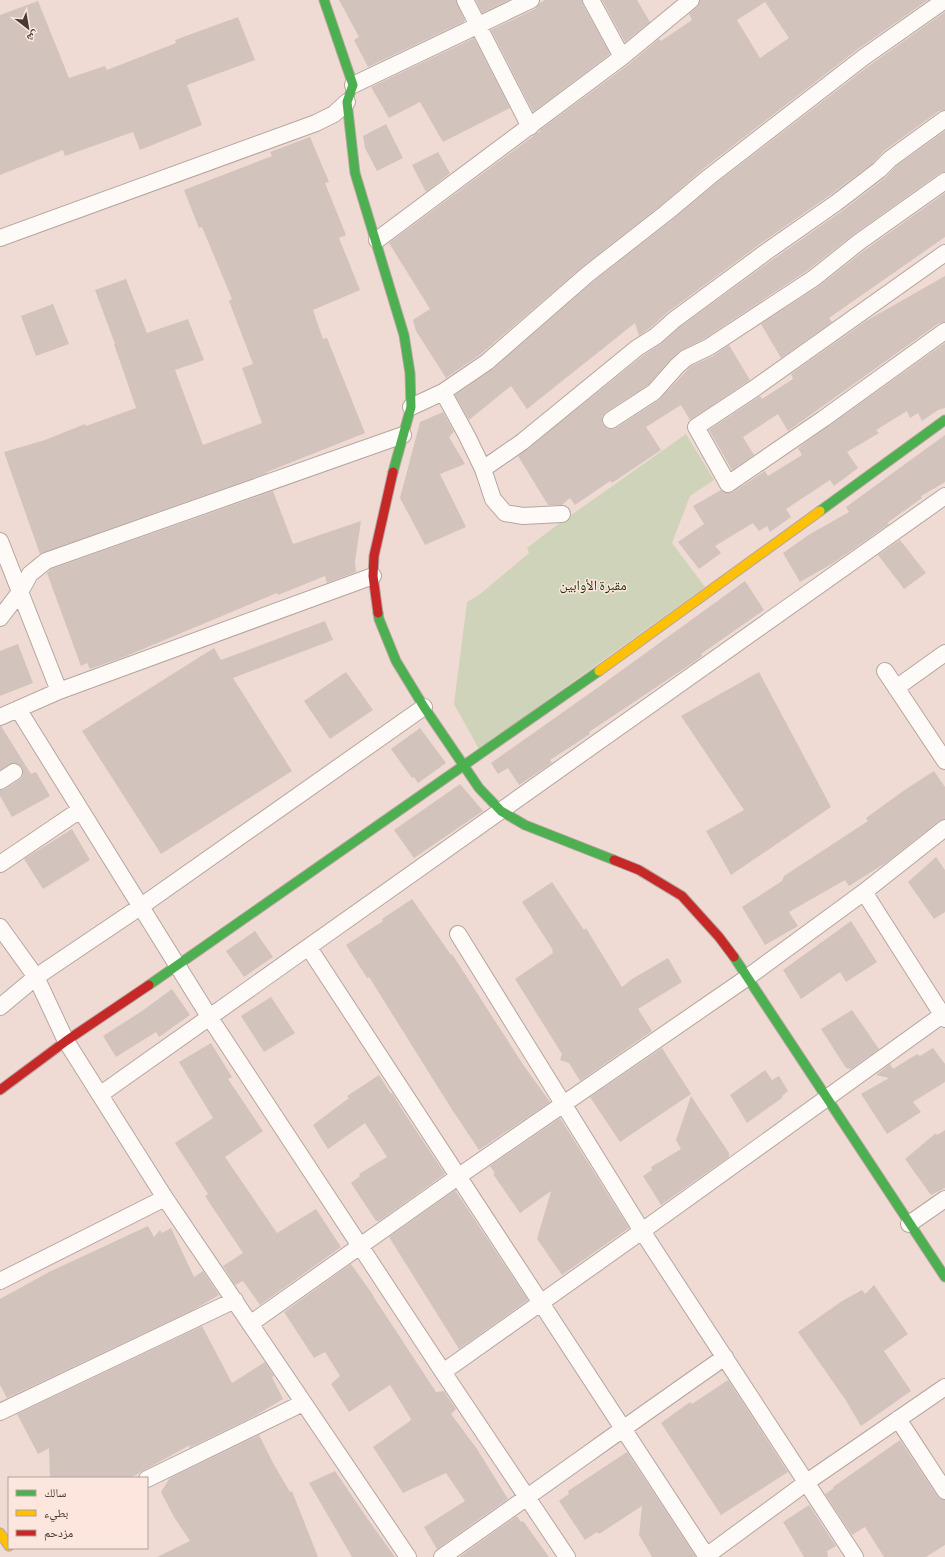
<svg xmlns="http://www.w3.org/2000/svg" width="945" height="1557" viewBox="0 0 945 1557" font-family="'Alegreya Sans','Noto Naskh Arabic',sans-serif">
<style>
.green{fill:#cfd3b9}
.building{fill:#d3c3bd;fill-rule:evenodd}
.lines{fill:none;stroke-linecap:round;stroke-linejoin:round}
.street-casing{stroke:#b5a69f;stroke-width:18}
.fast-casing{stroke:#b5a69f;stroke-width:11}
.slow-casing{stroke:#b5a69f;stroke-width:11}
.jam-casing{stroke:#b5a69f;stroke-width:11}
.street{stroke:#fdfaf8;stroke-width:16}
.fast{stroke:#4caf50;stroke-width:9}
.slow{stroke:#ffc107;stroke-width:9}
.jam{stroke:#c62828;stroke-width:9}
.labels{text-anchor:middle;stroke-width:3;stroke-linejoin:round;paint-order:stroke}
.park-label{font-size:14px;fill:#223a0b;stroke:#fce6de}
</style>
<rect width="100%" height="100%" fill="#efdbd3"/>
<path class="green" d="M 686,434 L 714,480 L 690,496 L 672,543 L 705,587 L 479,749 L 454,704 L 467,602 L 479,595 L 529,553 L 527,548 L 553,528 Z"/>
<path class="building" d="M 339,0 L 456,0 L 465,21 L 368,67 L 354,40 L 359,37 Z
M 476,0 L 509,0 L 482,13 Z
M 545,0 L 582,0 L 583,5 L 610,54 L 533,112 L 491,30 L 535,9 L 540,3 Z
M 602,0 L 637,0 L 650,22 L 625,42 Z
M 700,0 L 928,0 L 858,49 L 703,169 L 660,206 L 582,267 L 481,354 L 446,378 L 416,331 L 413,320 L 430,309 L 389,243 L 540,131 L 540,130 L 628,65 L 659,39 L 661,41 L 692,20 L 689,14 L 697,7 ZM 765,2 L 789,38 L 760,58 L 737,20 Z
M 38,1 L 69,78 L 105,66 L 107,70 L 176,43 L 175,40 L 238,17 L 255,60 L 187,85 L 202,125 L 140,150 L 133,132 L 65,156 L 63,150 L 0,175 L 0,15 Z
M 945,12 L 945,110 L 939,111 L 884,151 L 873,163 L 830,195 L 760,244 L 668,312 L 650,328 L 639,336 L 635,323 L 527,409 L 511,386 L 469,420 L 455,395 L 493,369 L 594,281 L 672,220 L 715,184 L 870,65 Z
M 474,38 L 510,108 L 443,142 L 420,102 L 389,118 L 371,87 Z
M 386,124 L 403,158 L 377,171 L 365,148 L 363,136 Z
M 945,131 L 945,172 L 940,173 L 854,234 L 808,270 L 704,339 L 680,351 L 670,360 L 648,385 L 606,412 L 602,416 L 602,421 L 603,425 L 607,429 L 612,429 L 616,428 L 659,400 L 691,366 L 713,356 L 729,345 L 750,380 L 690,420 L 681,405 L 646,427 L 661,450 L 612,483 L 610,481 L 575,505 L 570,498 L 562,505 L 548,505 L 518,456 L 644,355 L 662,343 L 680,327 L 772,260 L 842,211 L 885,178 L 896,166 Z
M 310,137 L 329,182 L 325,183 L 346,235 L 339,238 L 360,290 L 313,310 L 323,339 L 327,338 L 365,433 L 267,472 L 267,473 L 40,554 L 4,452 L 45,440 L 85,424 L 86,426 L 136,408 L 114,344 L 115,344 L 95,290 L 126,279 L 147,333 L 188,319 L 204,360 L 175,370 L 203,445 L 262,423 L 242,368 L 253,364 L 229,301 L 232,299 L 202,227 L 199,228 L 184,190 L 272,156 L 270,152 Z
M 438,152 L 450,173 L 426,192 L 412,165 Z
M 945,193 L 945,237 L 829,318 L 832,322 L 781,358 L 761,324 L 819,286 L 865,250 Z
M 945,276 L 945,322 L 939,323 L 788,431 L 778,414 L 743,437 L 754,455 L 732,470 L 709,430 L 760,396 L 762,399 L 793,379 L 791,374 L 866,321 Z
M 53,304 L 69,344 L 36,356 L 21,316 Z
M 945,343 L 945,408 L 938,410 L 922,421 L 918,413 L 910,418 L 907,411 L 876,430 L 879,433 L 847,452 L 858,468 L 834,486 L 830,480 L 786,509 L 791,517 L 770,532 L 767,526 L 759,531 L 753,523 L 715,546 L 721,553 L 699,569 L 678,542 L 704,524 L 693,506 L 721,490 L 728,493 L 733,492 L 765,471 L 768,476 L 802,455 L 798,448 Z
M 443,412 L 454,432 L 449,437 L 465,464 L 440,474 L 466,527 L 425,545 L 400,498 L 420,422 Z
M 945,435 L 945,482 L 921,496 L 922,498 L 887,523 L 889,524 L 835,562 L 800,582 L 783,553 L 810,534 L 849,512 L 846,507 Z
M 273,491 L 293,544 L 361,521 L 355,562 L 356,572 L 327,583 L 325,576 L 278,595 L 277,593 L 124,657 L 90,669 L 87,663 L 81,666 L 47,573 L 51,569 Z
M 900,540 L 926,573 L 904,589 L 878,555 Z
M 745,581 L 764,610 L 701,654 L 702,656 L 694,662 L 589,732 L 590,734 L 550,760 L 552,763 L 519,785 L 508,768 L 498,774 L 491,763 L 600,686 Z
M 325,621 L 333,640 L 233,678 L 292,771 L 161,854 L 82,731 L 214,648 L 221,660 Z
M 18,644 L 33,683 L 0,696 L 0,651 Z
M 346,672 L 373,710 L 330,739 L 304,701 Z
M 759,672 L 831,807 L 731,875 L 706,831 L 744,810 L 681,716 Z
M 0,726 L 1,726 L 31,774 L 36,772 L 50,796 L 12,817 L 0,796 L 0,790 L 5,789 L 19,780 L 23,776 L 23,771 L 22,767 L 14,763 L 0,770 Z
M 420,728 L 446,763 L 418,783 L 414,777 L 412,778 L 391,749 Z
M 934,771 L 945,787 L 945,819 L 939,821 L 887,862 L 849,886 L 845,880 L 789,912 L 798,926 L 765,945 L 742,907 L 782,881 L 784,876 L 868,821 L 866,818 L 903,791 Z
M 460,784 L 483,811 L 414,858 L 394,830 Z
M 72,829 L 90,860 L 43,889 L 24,859 Z
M 936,857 L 945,870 L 945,912 L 934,919 L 908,882 Z
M 552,882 L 584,930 L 586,928 L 622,987 L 632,979 L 668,958 L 682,982 L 638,1009 L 652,1031 L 580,1081 L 569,1063 L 560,1060 L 562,1054 L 515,979 L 553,953 L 552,951 L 553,950 L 522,902 Z
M 412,899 L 451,955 L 452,954 L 522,1063 L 550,1102 L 479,1150 L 451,1108 L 369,977 L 367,978 L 346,945 L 383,921 L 382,919 Z
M 851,921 L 877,962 L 846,982 L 840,972 L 801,999 L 783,970 Z
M 255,931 L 273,957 L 244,977 L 226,951 Z
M 172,989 L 190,1015 L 159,1037 L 156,1032 L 116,1057 L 103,1036 L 142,1011 Z
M 271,997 L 295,1033 L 264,1052 L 241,1016 Z
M 852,1010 L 879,1049 L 851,1069 L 846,1068 L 821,1029 Z
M 211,1043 L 232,1077 L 228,1079 L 263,1131 L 225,1157 L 277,1233 L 316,1209 L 341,1247 L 260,1305 L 243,1281 L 235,1285 L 223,1266 L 243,1253 L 205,1196 L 208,1194 L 175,1143 L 213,1118 L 179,1062 Z
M 662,1048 L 691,1094 L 620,1142 L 590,1097 Z
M 933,1048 L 945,1064 L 945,1082 L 913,1102 L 921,1112 L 887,1134 L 861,1094 L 889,1078 L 876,1075 L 890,1064 L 893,1069 L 917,1054 L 920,1056 Z
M 765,1070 L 772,1080 L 779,1076 L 788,1091 L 782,1096 L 782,1098 L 747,1123 L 730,1095 Z
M 379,1075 L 391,1094 L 392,1093 L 405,1114 L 445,1174 L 379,1221 L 376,1221 L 351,1183 L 360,1176 L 359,1174 L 387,1157 L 365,1123 L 328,1149 L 313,1125 L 349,1098 L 347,1096 Z
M 691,1096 L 729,1153 L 729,1157 L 661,1205 L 643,1176 L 652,1170 L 651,1167 L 681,1149 L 676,1140 Z
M 560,1118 L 629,1228 L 562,1275 L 537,1239 L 551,1191 L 520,1213 L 493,1174 L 495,1173 L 490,1166 Z
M 945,1130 L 945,1188 L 931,1195 L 905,1159 L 936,1133 L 937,1135 Z
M 455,1190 L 528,1300 L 459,1349 L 389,1237 Z
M 148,1226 L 154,1237 L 160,1230 L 162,1233 L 171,1228 L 194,1277 L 203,1271 L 219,1295 L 193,1310 L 7,1398 L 0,1385 L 0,1299 L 49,1272 Z
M 351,1264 L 373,1295 L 373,1296 L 436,1392 L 444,1391 L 456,1409 L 451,1414 L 477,1449 L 508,1499 L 437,1549 L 424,1527 L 465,1501 L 446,1473 L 403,1493 L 373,1447 L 410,1421 L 411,1419 L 390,1385 L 349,1412 L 331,1384 L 340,1376 L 325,1352 L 314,1358 L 284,1312 Z
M 874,1285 L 908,1334 L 884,1351 L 911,1391 L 861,1426 L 845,1399 L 798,1332 L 842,1301 L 862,1290 L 865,1294 Z
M 202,1326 L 232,1383 L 265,1362 L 274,1376 L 272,1377 L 283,1399 L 251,1418 L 189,1448 L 190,1445 L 130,1478 L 50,1478 L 49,1448 L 38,1454 L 17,1414 Z
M 728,1380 L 788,1472 L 721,1515 L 661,1423 L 690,1402 L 692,1404 Z
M 259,1435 L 273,1463 L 290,1492 L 292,1491 L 318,1557 L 157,1557 L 190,1541 L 174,1517 L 161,1492 L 170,1478 Z
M 900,1440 L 937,1496 L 940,1499 L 945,1500 L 945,1545 L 926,1557 L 884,1557 L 865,1527 L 852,1535 L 825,1494 L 834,1488 L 833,1487 Z
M 627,1452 L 696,1557 L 652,1557 L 639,1535 L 642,1506 L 599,1534 L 597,1532 L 585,1540 L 559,1501 L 569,1494 L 568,1491 Z
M 335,1471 L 367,1518 L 395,1557 L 352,1557 L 309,1483 Z
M 809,1505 L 836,1546 L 827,1551 L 828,1557 L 804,1557 L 783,1522 Z
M 517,1516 L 521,1522 L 523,1521 L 549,1557 L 459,1557 Z"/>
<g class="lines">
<defs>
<path id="street" d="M 465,0 L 530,127
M 591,0 L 622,57
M 353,85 L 531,0
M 0,238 L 316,123 L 334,114 L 347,102
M 377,240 L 622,57 L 691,0
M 945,253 L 755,388 L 696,427 L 728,484 L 823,419 L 945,331
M 443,392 L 467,436 L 483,469 L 493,499 L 505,513 L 523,516 L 562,514
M 411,407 L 443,392 L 487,362 L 588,274 L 666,213 L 709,177 L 864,57 L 945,0
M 611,420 L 654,392 L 677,366 L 686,358 L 709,347 L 814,278 L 859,242 L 945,181
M 483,469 L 522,442 L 637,348 L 656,336 L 674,320 L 766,252 L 836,203 L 879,170 L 890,159 L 945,119
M 0,541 L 59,691
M 0,618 L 20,592 L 30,574 L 46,561 L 403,435
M 885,671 L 945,761
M 896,688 L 945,653
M 18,709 L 210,1018 L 443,1372 L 567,1557
M 0,717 L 59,691 L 373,576
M 0,781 L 14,772
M 0,864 L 80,810
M 864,892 L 945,1019
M 0,927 L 36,977 L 66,1041 L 165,1198 L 408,1557
M 458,934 L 642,1231 L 855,1557
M 309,948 L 707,1557
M 0,1007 L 36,977 L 140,907 L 424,707
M 101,1094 L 945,496
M 909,1224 L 945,1199
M 0,1281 L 165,1198
M 250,1324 L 459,1176 L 748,977 L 864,892 L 945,828
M 443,1372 L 642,1231 L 945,1013
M 0,1412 L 235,1300
M 898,1419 L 945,1491
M 147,1479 L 303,1403
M 442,1557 C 537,1491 630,1423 725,1357
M 705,1557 L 807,1482 L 945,1387"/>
<path id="fast" d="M 324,0 L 353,85 L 347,102 L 355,173 L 404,335 L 410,373 L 411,407 L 393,472
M 820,511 L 945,420
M 378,613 L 379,619 L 396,661 L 424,707 L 479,788 L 501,811 L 525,825 L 614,860
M 734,957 L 945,1277
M 149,985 L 599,671"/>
<path id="slow" d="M 599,671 L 820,511
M 0,1533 L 9,1546"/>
<path id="jam" d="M 378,613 L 373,576 L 374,556 L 393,472
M 614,860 L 639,870 L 682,896 L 719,937 L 734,957
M 0,1090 L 66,1041 L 149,985"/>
</defs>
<use href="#street" class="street-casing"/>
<use href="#fast" class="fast-casing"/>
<use href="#slow" class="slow-casing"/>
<use href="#jam" class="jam-casing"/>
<use href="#street" class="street"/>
<use href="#fast" class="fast"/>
<use href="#slow" class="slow"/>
<use href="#jam" class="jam"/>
</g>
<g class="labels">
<g class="park-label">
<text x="593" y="590">مقبرة الأوابين</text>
</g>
</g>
<rect x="8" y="1477" width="140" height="72" fill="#fce6de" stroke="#b4a19a"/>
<rect x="16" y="1490" width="20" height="6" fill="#4caf50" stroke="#b4a19a"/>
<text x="44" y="1497" font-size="12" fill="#483934">سالك</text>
<rect x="16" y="1510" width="20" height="6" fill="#ffc107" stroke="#b4a19a"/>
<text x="44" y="1517" font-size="12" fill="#483934">بطيء</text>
<rect x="16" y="1530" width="20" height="6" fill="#c62828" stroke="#b4a19a"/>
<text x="44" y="1537" font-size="12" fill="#483934">مزدحم</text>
<g transform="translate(28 28) rotate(149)" stroke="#fce6de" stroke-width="3" paint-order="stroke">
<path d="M0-3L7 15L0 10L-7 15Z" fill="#483934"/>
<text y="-6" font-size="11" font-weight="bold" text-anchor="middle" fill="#483934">ش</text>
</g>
</svg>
